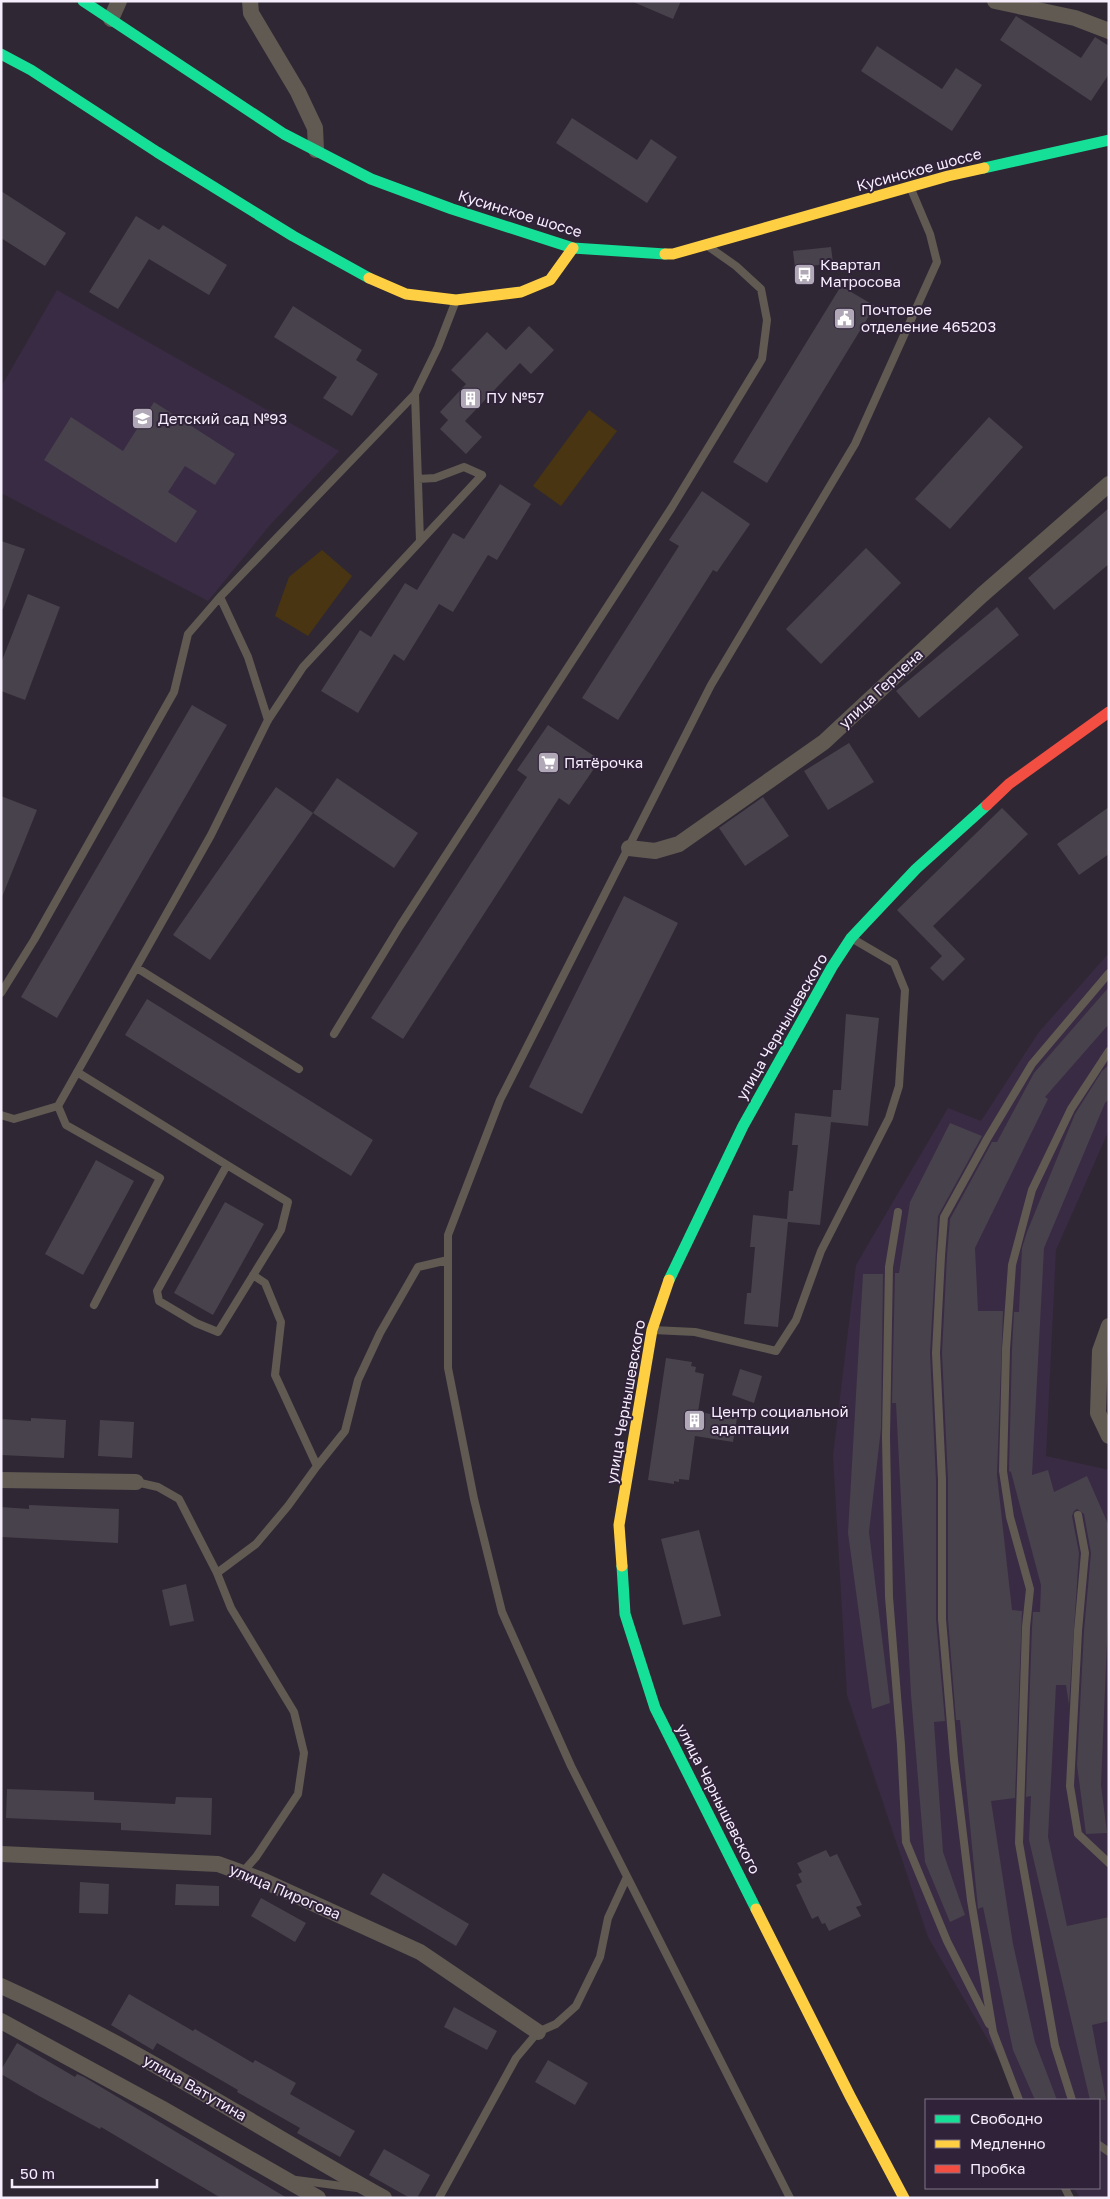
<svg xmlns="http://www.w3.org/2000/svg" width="1110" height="2199" viewBox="0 0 1110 2199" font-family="'Golos Text',sans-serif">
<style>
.built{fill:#392b44}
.green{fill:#493511}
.building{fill:#48424c}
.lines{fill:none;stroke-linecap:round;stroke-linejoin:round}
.lane{stroke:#605a53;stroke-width:8}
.street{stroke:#605a53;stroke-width:16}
.fast{stroke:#16e098;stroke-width:11}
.slow{stroke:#ffcf43;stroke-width:11}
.jam{stroke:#f24e42;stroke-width:11}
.labels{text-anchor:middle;stroke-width:4;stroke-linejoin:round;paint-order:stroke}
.street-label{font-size:15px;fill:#f5edfc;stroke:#302339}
.poi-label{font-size:15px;fill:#f5edfc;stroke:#302339;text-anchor:start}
</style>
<rect width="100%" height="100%" fill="#2f2834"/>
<path class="built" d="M 57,290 L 339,451 L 270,525 L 208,601 L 1,493 L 1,387 Z
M 1109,953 L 1109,1130 L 1056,1250 L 1046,1456 L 1109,1470 L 1109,2198 L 1080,2198 L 1074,2188 L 1099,2188 L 1099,2100 L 1023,2100 L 928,1937 L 847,1695 L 833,1456 L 856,1265 L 948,1108 L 981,1121 L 1039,1032 Z"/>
<path class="green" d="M 589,410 L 617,431 L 561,506 L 533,486 Z
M 322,550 L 352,576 L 308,636 L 275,616 L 289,577 Z"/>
<path class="building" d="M 631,1 L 681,1 L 673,19 Z
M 1016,16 L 1081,58 L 1095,37 L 1109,46 L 1109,74 L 1091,101 L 1000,40 Z
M 877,46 L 942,89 L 956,68 L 982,85 L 952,131 L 861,71 Z
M 572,118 L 637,160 L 651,139 L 677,157 L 647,203 L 556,143 Z
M 1,191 L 66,233 L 45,266 L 1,238 Z
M 136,216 L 159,230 L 163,225 L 227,265 L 209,295 L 149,259 L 118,309 L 89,292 Z
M 831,247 L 833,263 L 795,268 L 793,251 Z
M 841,286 L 875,306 L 767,483 L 733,462 Z
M 293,306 L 362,350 L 356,360 L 378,374 L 352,416 L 323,398 L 337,377 L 274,337 Z
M 529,326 L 554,350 L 531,374 L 520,363 L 465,421 L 482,437 L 466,454 L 440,429 L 448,420 L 440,412 L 466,384 L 451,370 L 487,332 L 506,350 Z
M 154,402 L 235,454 L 215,485 L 185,466 L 168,492 L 197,511 L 176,543 L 44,460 L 71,417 L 123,451 Z
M 989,417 L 1023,447 L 950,529 L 915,499 Z
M 500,484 L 531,504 L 497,560 L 488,555 L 453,612 L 439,604 L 404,661 L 394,654 L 358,713 L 321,691 L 360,630 L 371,637 L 405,583 L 417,590 L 453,533 L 464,539 Z
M 702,491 L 750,524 L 717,572 L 713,570 L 618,720 L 582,698 L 679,546 L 669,540 Z
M 1109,508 L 1109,564 L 1054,610 L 1028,578 Z
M 1,541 L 25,549 L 3,609 L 1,609 Z
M 866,548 L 901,583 L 821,664 L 786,629 Z
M 28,594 L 60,607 L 25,700 L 1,691 L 1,663 Z
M 997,607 L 1019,635 L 919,718 L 896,691 Z
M 192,705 L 227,725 L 57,1018 L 21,997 Z
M 548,725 L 600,760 L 569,805 L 559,798 L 403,1039 L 371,1018 L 527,777 L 517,770 Z
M 849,743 L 874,782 L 828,810 L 804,771 Z
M 337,778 L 418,833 L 394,868 L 313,813 Z
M 276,787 L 313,813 L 210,960 L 173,935 Z
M 1,796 L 37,810 L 2,897 L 1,897 Z
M 763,797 L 789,836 L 745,866 L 719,828 Z
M 1109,807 L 1109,854 L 1079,875 L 1057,844 Z
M 1002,808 L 1028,834 L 933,926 L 965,959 L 943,981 L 930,968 L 942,956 L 897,910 Z
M 624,896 L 678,923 L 582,1114 L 529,1087 Z
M 1109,987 L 1109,1024 L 1045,1097 L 1048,1099 L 975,1248 L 978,1311 L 1003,1311 L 997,1475 L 1012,1610 L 1022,1611 L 1015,1798 L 991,1801 L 1013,1944 L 1035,2042 L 1057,2100 L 1035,2100 L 1013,2050 L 983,1907 L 978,1909 L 960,1720 L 956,1720 L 948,1619 L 948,1480 L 942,1353 L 947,1256 L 950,1219 L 992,1142 L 997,1142 L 1034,1073 Z
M 147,999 L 373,1140 L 351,1176 L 125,1035 Z
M 846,1014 L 879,1018 L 868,1126 L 831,1122 L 820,1225 L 788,1222 L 778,1327 L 744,1324 L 747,1293 L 751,1293 L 755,1247 L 750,1247 L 753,1215 L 787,1219 L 789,1191 L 793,1191 L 798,1145 L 792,1145 L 795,1113 L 831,1117 L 833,1090 L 841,1090 Z
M 1109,1065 L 1109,1099 L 1105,1103 L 1044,1248 L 1032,1475 L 1048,1470 L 1054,1492 L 1087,1476 L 1109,1526 L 1109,1594 L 1101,1785 L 1107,1833 L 1086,1834 L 1077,1765 L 1084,1631 L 1091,1553 L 1084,1514 L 1077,1509 L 1074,1511 L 1072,1516 L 1079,1553 L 1069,1705 L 1066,1685 L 1056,1685 L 1048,1837 L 1067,1926 L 1109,1917 L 1109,2021 L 1092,2025 L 1106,2100 L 1090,2100 L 1029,1840 L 1031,1796 L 1026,1797 L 1032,1627 L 1033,1612 L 1040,1612 L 1041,1585 L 1011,1472 L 1009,1471 L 1012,1349 L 1014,1312 L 1019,1312 L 1022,1248 L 1027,1232 L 1075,1114 L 1102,1071 Z
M 950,1123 L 982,1136 L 938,1216 L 930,1353 L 936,1480 L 936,1619 L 945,1721 L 934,1722 L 943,1852 L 965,1915 L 950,1922 L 925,1862 L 911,1695 L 896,1403 L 892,1403 L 895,1273 L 899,1273 L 910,1202 Z
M 96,1160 L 134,1181 L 83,1275 L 45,1254 Z
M 225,1202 L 264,1224 L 213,1315 L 174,1293 Z
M 863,1274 L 883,1274 L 881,1429 L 869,1532 L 890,1703 L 872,1709 L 848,1533 Z
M 666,1358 L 692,1362 L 691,1366 L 696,1367 L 695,1372 L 704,1374 L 698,1412 L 737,1418 L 733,1442 L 695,1436 L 689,1480 L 679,1479 L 679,1482 L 674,1481 L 674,1484 L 648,1480 Z
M 740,1369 L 762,1376 L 754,1403 L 732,1395 Z
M 31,1418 L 66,1420 L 64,1458 L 1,1455 L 1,1419 L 31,1421 Z
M 100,1420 L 134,1422 L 132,1458 L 98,1456 Z
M 29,1505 L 119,1509 L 118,1543 L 1,1537 L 1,1507 L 29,1509 Z
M 699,1530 L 721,1616 L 683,1625 L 661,1539 Z
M 186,1584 L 194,1621 L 170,1626 L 162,1590 Z
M 7,1789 L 94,1792 L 94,1800 L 175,1804 L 176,1797 L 212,1798 L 211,1835 L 121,1830 L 121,1823 L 6,1818 Z
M 826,1850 L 830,1857 L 837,1854 L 862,1905 L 856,1907 L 861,1916 L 829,1931 L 825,1923 L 822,1924 L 818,1916 L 812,1919 L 796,1885 L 802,1882 L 798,1874 L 802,1872 L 797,1863 Z
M 383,1873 L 469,1924 L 456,1946 L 370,1894 Z
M 80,1882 L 109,1884 L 108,1914 L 79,1913 Z
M 176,1884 L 219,1886 L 219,1906 L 175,1905 Z
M 261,1898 L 306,1923 L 295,1942 L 251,1916 Z
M 129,1994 L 193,2031 L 195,2029 L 253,2063 L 255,2060 L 296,2083 L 290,2094 L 355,2131 L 340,2157 L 297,2133 L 300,2128 L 237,2092 L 238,2090 L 157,2043 L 153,2050 L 111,2025 Z
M 454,2007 L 497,2031 L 487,2050 L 444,2027 Z
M 17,2043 L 75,2077 L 77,2074 L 84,2077 L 287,2198 L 221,2198 L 101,2127 L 100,2129 L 39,2096 L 1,2074 L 1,2070 Z
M 548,2060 L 588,2083 L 575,2105 L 535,2082 Z
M 384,2149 L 430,2175 L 417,2198 L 410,2198 L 369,2175 Z"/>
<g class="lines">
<path class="lane" d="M 415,394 L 420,541
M 268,720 L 248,657 L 220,597 L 415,394 L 438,347 L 455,303
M 137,968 L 299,1069
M 1,993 L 34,940 L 174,692 L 188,634 L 220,597
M 334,1034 L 400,926 L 672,507 L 762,359 L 767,320 L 761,289 L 736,266 L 709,247
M 77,1072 L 227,1165 L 157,1291 L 159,1301 L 196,1323 L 218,1332 L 281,1230 L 288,1202 L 227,1165
M 58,1106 L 66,1125 L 160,1178 L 94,1305
M 1,1115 L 14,1119 L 58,1106 L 211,835 L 268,720 L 303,667 L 482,475 L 464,467 L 435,478 L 418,479
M 898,1212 L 889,1267 L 886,1437 L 889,1597 L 901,1745 L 906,1842 L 947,1941 L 989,2024
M 653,1330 L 695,1332 L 776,1351 L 796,1320 L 821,1251 L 889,1118 L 899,1086 L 905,990 L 894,963 L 853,939
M 317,1466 L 345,1431 L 358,1380 L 380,1333 L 418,1267 L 448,1260
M 136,1482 L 158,1487 L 179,1499 L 217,1573 L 231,1608 L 294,1712 L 304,1753 L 298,1794 L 256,1857 L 242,1873
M 1078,1515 L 1085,1553 L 1078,1631 L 1070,1786 L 1078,1834 L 1109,1863
M 217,1573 L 256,1544 L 288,1506 L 317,1466 L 275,1375 L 281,1322 L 265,1283 L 253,1275
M 1019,2100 L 993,2032 L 971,1900 L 954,1760 L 942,1619 L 942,1480 L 936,1353 L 941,1256 L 944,1217 L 987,1139 L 1032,1064 L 1109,973
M 1072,2100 L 1055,2046 L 1019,1843 L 1026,1627 L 1030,1589 L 1010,1517 L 1003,1471 L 1006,1349 L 1012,1265 L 1032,1190 L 1071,1109 L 1109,1051
M 1099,2145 L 1109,2152
M 296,2180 L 357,2188
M 1065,2188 L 1070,2198
M 439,2198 L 516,2058 L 538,2032 L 556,2024 L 576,2006 L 600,1957 L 608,1918 L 627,1877
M 790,2198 L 571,1766 L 502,1612 L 474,1499 L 448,1368 L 448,1235 L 500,1100 L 711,685 L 855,444 L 937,262 L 930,234 L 911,189"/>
<path class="street" d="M 250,1 L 251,13 L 298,92 L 315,128 L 316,150
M 995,1 L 1075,18 L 1109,31
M 111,19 L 119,1
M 629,848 L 655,851 L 679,844 L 824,742 L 982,595 L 1109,484
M 1109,1326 L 1100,1351 L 1098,1413 L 1109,1436
M 1,1480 L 136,1482
M 1,1854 L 218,1864 L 262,1880 L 420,1952 L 538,2032
M 1,1986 C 135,2046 256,2127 384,2198
M 1,2021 L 161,2108 L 318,2198"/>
<path class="fast" d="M 83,1 L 284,134 L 371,179 L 452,209 L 573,248 L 665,254
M 1,54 L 31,70 L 157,152 L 293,236 L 369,278
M 984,168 L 1109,140
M 669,1280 L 743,1126 L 832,967 L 851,938 L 916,869 L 987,805
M 622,1566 L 625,1614 L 655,1708 L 756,1909"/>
<path class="slow" d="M 665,254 L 673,254 L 948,176 L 984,168
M 369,278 L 406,294 L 456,300 L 521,292 L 550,280 L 573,248
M 622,1566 L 619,1525 L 652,1330 L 669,1280
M 756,1909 L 850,2096 L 904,2198"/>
<path class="jam" d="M 987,805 L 1009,784 L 1109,712"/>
</g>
<defs>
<symbol id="bus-square" viewBox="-11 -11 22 22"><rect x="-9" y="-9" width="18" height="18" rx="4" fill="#b0a8b6" stroke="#302339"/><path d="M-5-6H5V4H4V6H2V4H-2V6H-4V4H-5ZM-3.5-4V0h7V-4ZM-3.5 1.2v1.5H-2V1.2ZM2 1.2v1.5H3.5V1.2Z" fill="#fff"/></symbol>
<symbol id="civic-square" viewBox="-11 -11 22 22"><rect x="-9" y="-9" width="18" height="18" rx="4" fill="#b0a8b6" stroke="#302339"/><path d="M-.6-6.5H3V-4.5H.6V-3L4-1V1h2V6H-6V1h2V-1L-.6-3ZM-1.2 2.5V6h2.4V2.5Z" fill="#fff"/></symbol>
<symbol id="building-square" viewBox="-11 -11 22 22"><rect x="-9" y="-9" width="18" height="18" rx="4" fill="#b0a8b6" stroke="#302339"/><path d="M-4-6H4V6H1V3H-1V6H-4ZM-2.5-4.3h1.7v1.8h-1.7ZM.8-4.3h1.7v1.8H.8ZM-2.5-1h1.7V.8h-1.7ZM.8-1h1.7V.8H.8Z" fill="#fff"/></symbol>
<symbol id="school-square" viewBox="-11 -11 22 22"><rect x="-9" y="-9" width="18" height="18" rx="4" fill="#b0a8b6" stroke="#302339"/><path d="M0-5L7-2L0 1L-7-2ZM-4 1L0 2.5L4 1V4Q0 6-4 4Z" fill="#fff"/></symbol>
<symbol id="supermarket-square" viewBox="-11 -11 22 22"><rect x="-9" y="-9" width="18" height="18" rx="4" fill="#b0a8b6" stroke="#302339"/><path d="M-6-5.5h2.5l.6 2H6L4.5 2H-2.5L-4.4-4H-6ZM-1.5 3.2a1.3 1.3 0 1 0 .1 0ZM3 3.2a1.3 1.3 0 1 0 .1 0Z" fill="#fff"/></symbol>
</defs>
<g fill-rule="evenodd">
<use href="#bus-square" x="792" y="262" width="25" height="25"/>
<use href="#civic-square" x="832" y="306" width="25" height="25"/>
<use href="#building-square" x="458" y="386" width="25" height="25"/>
<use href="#school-square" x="130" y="406" width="25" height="25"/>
<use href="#supermarket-square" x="536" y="750" width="25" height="25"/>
<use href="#building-square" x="682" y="1408" width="25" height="25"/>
</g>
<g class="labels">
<g class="street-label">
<text transform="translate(919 170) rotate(-15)" y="5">Кусинское шоссе</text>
<text transform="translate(520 214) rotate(17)" y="5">Кусинское шоссе</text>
<text transform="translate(881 689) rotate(-43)" y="5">улица Герцена</text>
<text transform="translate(782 1027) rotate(-60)" y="5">улица Чернышевского</text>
<text transform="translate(626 1402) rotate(-80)" y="5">улица Чернышевского</text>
<text transform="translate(718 1799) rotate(63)" y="5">улица Чернышевского</text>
<text transform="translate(285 1892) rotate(23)" y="5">улица Пирогова</text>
<text transform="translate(195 2088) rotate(30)" y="5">улица Ватутина</text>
</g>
<g class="poi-label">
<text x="820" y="270">Квартал<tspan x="820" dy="17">Матросова</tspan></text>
<text x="861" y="315">Почтовое<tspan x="861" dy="17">отделение 465203</tspan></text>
<text x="486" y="403">ПУ №57</text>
<text x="158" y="424">Детский сад №93</text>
<text x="564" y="768">Пятёрочка</text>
<text x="711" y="1417">Центр социальной<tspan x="711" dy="17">адаптации</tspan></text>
</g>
</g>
<rect width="1110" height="2199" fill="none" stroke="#f5edfc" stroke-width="5"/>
<rect x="925" y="2099" width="175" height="90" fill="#302339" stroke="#7f7487"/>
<rect x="935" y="2115" width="25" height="8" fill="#16e098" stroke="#7f7487"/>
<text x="970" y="2124" font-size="15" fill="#f5edfc">Свободно</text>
<rect x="935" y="2140" width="25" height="8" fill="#ffcf43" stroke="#7f7487"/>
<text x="970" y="2149" font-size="15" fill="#f5edfc">Медленно</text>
<rect x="935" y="2165" width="25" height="8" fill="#f24e42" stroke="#7f7487"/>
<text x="970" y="2174" font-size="15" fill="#f5edfc">Пробка</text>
<path d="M12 2179v8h145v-8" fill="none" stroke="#f5edfc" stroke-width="2.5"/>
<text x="20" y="2179" font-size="15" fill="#f5edfc" stroke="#302339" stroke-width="4" paint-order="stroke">50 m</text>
</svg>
